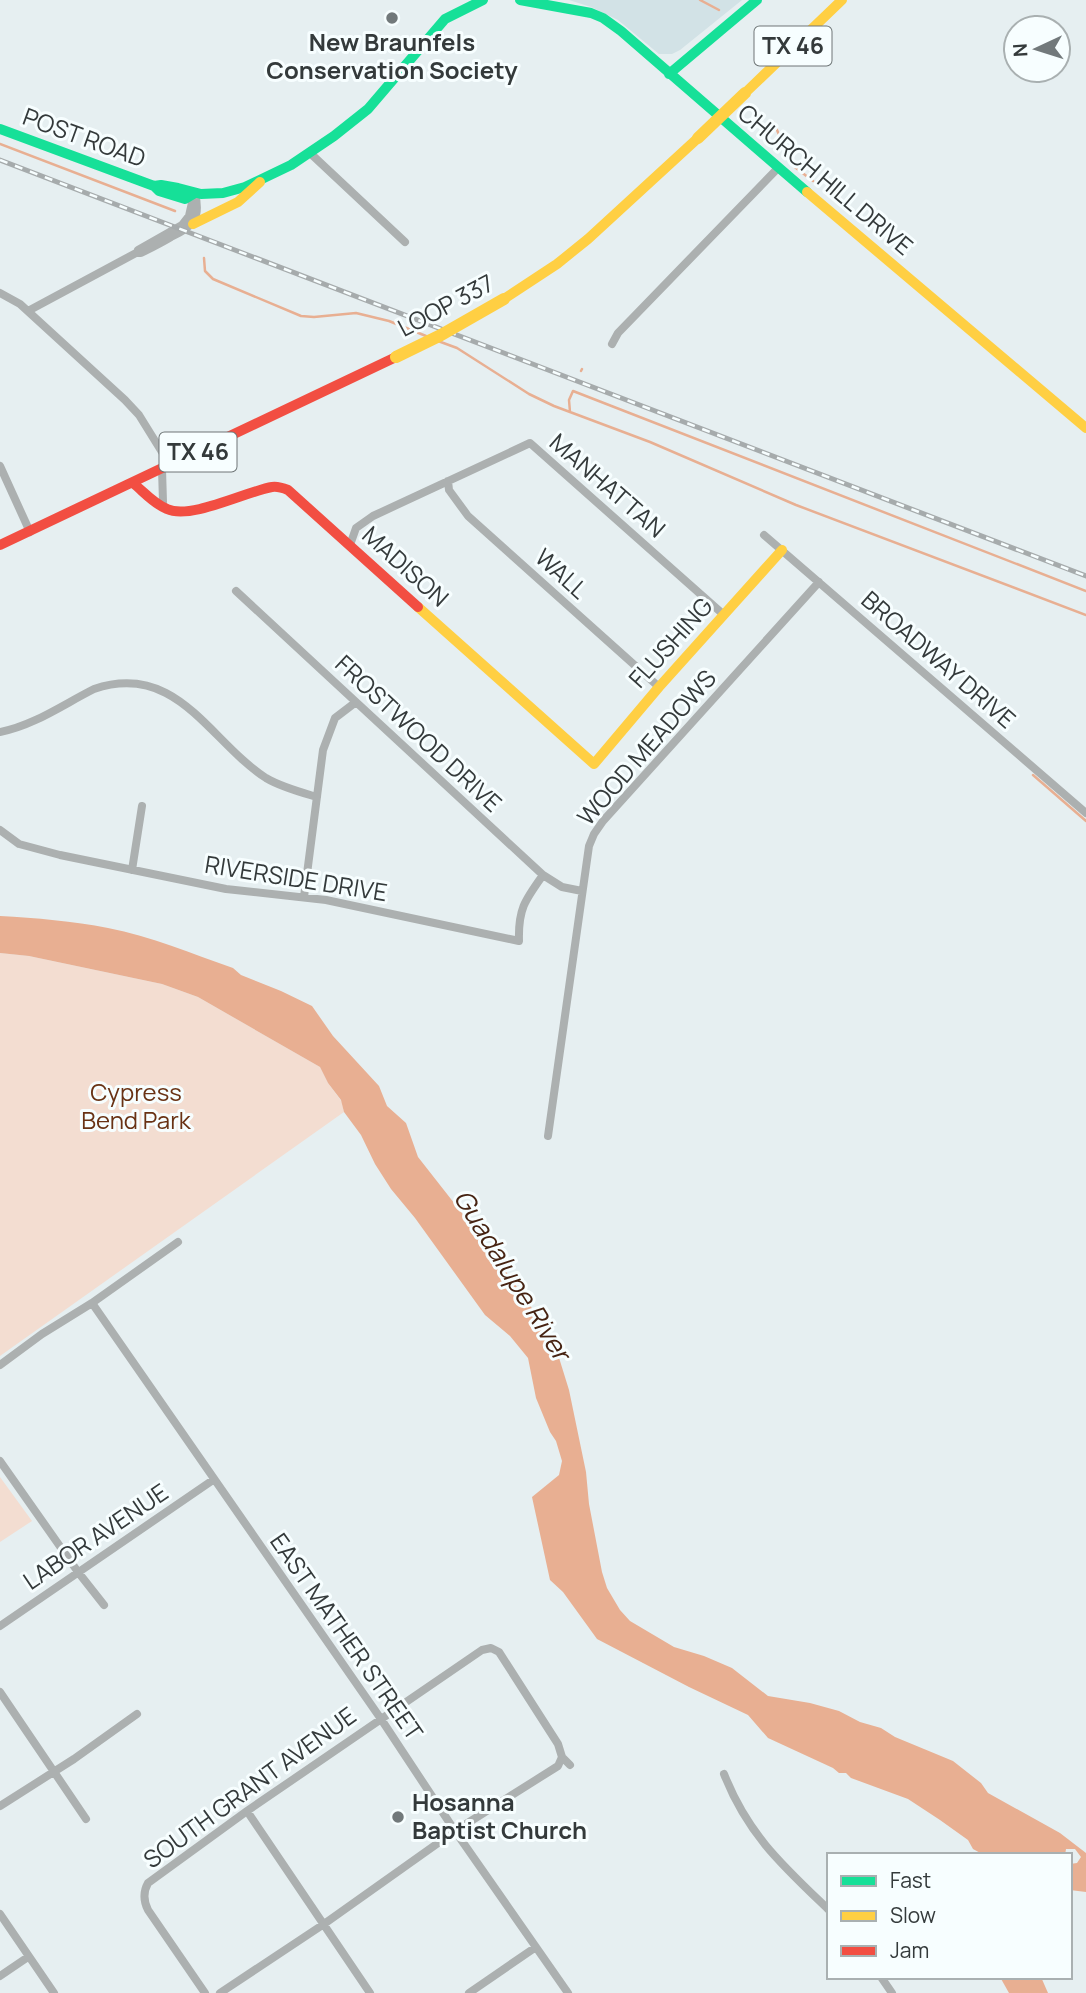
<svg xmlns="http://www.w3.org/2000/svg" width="1086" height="1993" viewBox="0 0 1086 1993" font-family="Manrope,sans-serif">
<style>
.built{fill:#d2e2e6}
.green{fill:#f3ddd1}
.water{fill:#e8af92}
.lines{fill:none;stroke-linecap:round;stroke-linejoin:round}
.stream{stroke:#e8af92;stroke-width:2.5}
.street{stroke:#acb0b0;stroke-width:8}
.fast{stroke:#16e098;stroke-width:10}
.slow{stroke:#ffcf43;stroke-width:10}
.jam{stroke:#f24e42;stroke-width:10}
.rail-casing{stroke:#a6abac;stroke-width:5}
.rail{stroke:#f7feff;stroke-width:2.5;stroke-dasharray:8;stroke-linecap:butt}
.slow-bridge{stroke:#ffcf43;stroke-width:12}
.poi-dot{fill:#72797b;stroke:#f7feff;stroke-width:2.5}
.labels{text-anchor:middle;stroke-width:6;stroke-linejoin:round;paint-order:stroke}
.shield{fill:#f7feff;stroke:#6e7576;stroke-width:2}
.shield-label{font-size:23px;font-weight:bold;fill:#343a3b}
.poi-label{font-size:24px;font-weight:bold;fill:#343a3b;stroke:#f7feff}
.street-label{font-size:24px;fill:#343a3b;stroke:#f7feff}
.park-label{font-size:24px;fill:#693214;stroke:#f7feff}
.water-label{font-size:26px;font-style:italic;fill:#462312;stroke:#f7feff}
</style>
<rect width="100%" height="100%" fill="#e6eff1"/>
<path class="built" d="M 569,0 L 742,0 L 680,50 L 672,54 L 659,54 L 618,20 L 591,7 Z"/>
<path class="green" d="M 0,953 L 29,956 L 162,984 L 198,997 L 320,1067 L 328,1083 L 342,1102 L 344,1112 L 0,1356 Z
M 0,1477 L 32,1521 L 0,1542 Z"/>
<path class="water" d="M 0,916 C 36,918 73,921 108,928 C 151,936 192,954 233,968 L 241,975 L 281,991 L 312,1006 L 333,1036 L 379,1086 L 387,1106 L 406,1123 L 418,1157 L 487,1245 L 541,1321 L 556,1348 L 569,1390 L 586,1472 L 589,1504 L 602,1572 L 607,1588 L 620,1610 L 630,1621 L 674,1647 L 704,1656 L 732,1668 L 768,1696 L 810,1703 L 839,1711 L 860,1722 L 881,1728 L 895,1737 L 953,1761 L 981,1783 L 988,1793 L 1060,1833 L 1086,1853 L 1086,1892 L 1070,1890 L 1070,1864 L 1077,1863 L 1081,1857 L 1075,1849 L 1066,1849 L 1065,1855 L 984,1855 L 973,1849 L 968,1840 L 940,1820 L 908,1799 L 851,1778 L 846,1773 L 839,1773 L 833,1768 L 768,1738 L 748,1715 L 689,1687 L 597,1639 L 563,1592 L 550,1580 L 532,1497 L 559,1475 L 562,1461 L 556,1441 L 550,1432 L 536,1398 L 528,1358 L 510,1336 L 485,1315 L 415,1218 L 391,1189 L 375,1164 L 361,1135 L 344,1112 L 341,1100 L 328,1083 L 320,1067 L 198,997 L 162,984 L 29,956 L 0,953 Z
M 1000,1977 L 1041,1977 L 1048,1993 L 1009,1993 Z"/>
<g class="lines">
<path class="stream" d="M 700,0 L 719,10
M 774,123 L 792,165 L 813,181
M 0,144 L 175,211
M 204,258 L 205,271 L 213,279 L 301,316 L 314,317 L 356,313 L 389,321 L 426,336
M 438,341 L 457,348 L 529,394 L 554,406 L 650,442 L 796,505 L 1086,615
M 581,371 L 582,369
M 570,412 L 569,400 L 573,391 L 1086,591
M 1033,775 L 1086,821"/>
<path class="street" d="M 310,153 L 405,242
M 138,250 L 182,225 L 189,216 L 194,194
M 0,293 L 20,304 L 125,400 L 139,415 L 170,465
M 28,311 L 136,253 L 141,253 C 151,248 161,243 171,237 C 194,226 201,219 195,193
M 612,344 L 618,333 L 778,168
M 0,466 L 30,532
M 448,481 L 449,490 L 468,516 L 659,687
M 161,505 L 163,502 L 162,469
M 764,535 L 1086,813
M 350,545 L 356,528 L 373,516 L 530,443 L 724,615
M 236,591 L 543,875 L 562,887 L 582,891
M 0,732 C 33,726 64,704 94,689 C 177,661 209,741 266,778 C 281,787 300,792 317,797
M 0,830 L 19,844 L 60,855 L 226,889 L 326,900 L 519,941 C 518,909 525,900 543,875
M 132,870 L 142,806
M 304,897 L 323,750 L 335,718 L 356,702
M 548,1136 L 589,846 L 594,834 L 603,821 L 819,582
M 92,1303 L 381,1719 L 455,1831 L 568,1993
M 0,1365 L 42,1334 L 92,1303 L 178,1242
M 0,1461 L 78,1572 L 104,1605
M 0,1626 L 213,1480
M 0,1692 L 86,1819
M 724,1774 C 748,1835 783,1866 829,1910
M 0,1806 L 74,1759 L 137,1714
M 247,1811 L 370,1993
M 0,1914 L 54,1993
M 0,1976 L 28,1957
M 881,1977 L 892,1993
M 205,1993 L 148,1910 C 143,1900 143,1892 148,1883 L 247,1811 L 482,1650 L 491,1648 L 499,1652 L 558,1744 L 562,1757 L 570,1765
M 220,1993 L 324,1924 L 455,1831 L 558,1766 L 562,1757
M 469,1993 L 536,1947"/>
<path class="fast" d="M 520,0 L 591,13 L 603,18 L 621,31 L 807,192
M 669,74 L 757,0
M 0,129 L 154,186 L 159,191 L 185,199 L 195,193
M 154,186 L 161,185 L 178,188 L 201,194 L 223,193 L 245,187 L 291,165 L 334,136 L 368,109 L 445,19 L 483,0"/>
<path class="slow" d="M 745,93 L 842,0
M 807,192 L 1086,428
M 193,224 L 238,202 L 260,182
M 504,299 L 557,264 L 588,239 L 698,138
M 418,607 L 594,764 L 659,687 L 782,550"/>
<path class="jam" d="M 133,483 C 144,492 154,504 167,509 C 191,520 247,491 272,487 C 278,486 283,488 288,490 L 418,607
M 0,545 L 396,357"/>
<defs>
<path id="rail" d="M 0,160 L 1086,576"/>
</defs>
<use href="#rail" class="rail-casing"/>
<use href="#rail" class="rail"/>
<path class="slow-bridge" d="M 698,138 L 745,93
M 396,357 L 441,335 L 504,299"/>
</g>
<g class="poi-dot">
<circle cx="392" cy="18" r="7"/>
<circle cx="398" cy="1817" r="7"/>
</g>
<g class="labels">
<g class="shield">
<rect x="754.5" y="26.5" width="77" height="39" rx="5"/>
<rect x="159.5" y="432.5" width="77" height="39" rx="5"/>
</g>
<g class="shield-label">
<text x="793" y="54">TX 46</text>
<text x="198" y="460">TX 46</text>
</g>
<g class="poi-label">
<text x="392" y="51">New Braunfels<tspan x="392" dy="28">Conservation Society</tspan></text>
<text x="412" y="1811" text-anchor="start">Hosanna<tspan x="412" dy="28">Baptist Church</tspan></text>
</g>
<g class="street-label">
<text transform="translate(84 138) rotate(20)" y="8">POST ROAD</text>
<text transform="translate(825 180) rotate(40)" y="8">CHURCH HILL DRIVE</text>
<text transform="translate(446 306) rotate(-28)" y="8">LOOP 337</text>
<text transform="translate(607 486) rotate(41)" y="8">MANHATTAN</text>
<text transform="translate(405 567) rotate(42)" y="8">MADISON</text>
<text transform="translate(561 574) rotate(42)" y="8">WALL</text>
<text transform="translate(671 643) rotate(-48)" y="8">FLUSHING</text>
<text transform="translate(938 660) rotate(41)" y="8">BROADWAY DRIVE</text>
<text transform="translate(418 734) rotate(43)" y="8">FROSTWOOD DRIVE</text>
<text transform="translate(647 748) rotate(-49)" y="8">WOOD MEADOWS</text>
<text transform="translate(296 879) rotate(9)" y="8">RIVERSIDE DRIVE</text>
<text transform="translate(96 1537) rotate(-34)" y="8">LABOR AVENUE</text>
<text transform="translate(346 1637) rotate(55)" y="8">EAST MATHER STREET</text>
<text transform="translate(250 1788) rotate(-36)" y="8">SOUTH GRANT AVENUE</text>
</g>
<g class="park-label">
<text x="136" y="1101">Cypress<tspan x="136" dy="28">Bend Park</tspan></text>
</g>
<g class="water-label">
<text transform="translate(512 1275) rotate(58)" y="9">Guadalupe River</text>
</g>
</g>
<rect x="827" y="1853" width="245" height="126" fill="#f7feff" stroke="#a9b0b1" stroke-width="2"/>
<rect x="841" y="1876" width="35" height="10" fill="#16e098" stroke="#a9b0b1" stroke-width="2"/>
<text x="890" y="1888" font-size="21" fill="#343a3b">Fast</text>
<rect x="841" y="1911" width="35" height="10" fill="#ffcf43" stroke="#a9b0b1" stroke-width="2"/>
<text x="890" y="1923" font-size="21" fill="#343a3b">Slow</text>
<rect x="841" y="1946" width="35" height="10" fill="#f24e42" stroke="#a9b0b1" stroke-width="2"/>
<text x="890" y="1958" font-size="21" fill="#343a3b">Jam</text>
<g transform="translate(1037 49) rotate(266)"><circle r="33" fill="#f7feff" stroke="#a9b0b1" stroke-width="2"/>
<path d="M0-5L12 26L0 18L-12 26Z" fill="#72797b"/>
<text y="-10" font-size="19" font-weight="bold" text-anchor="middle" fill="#343a3b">N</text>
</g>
</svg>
